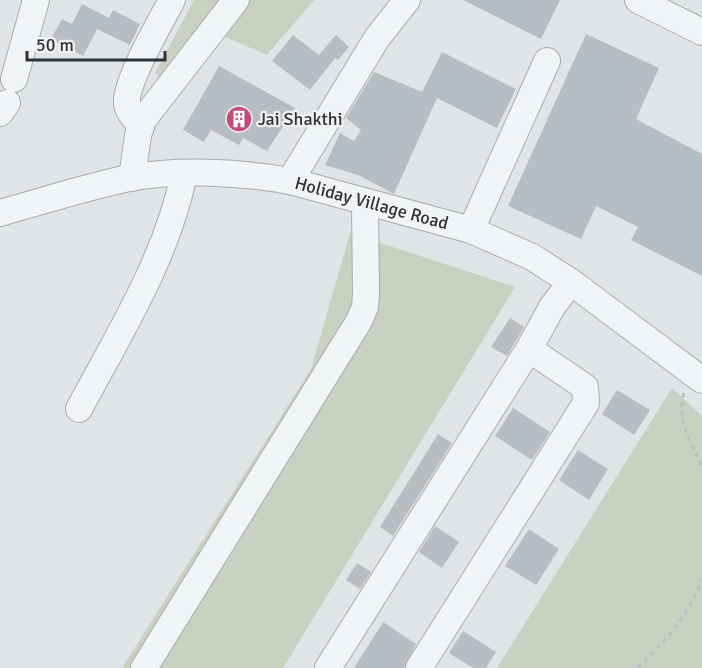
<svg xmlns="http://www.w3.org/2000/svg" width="702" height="668" viewBox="0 0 702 668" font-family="Signika,sans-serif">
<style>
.green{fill:#c8d0c0}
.building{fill:#b6bec3}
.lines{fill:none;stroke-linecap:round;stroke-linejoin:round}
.minor-casing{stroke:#a5acb1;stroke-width:28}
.path{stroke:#b9bec2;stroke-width:3;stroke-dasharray:4.5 4.5;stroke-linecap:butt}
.minor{stroke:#f1f4f6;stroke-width:26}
.labels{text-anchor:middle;stroke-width:4.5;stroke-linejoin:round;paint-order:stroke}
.poi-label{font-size:18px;fill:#29343d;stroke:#eef2f5;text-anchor:start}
.street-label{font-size:18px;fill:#29343d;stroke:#eef2f5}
</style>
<rect width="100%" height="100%" fill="#dfe4e7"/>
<path class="green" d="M 194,0 L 314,0 L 267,55 L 200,26 L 161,77 L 155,73 Z
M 350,233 L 515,287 L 283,668 L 122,668 L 311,369 Z
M 672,388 L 702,416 L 702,668 L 497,668 Z"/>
<path class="building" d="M 463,0 L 560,0 L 541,39 Z
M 82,4 L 109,18 L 113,10 L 140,24 L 130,45 L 97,29 L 83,56 L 51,39 L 62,19 L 72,24 Z
M 586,34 L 659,68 L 636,119 L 702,154 L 702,276 L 631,240 L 638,227 L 596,206 L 581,239 L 508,206 Z
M 293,35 L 319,55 L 336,35 L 349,47 L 338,60 L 335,58 L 310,90 L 272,61 Z
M 442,52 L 516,89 L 497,128 L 437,98 L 394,194 L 358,175 L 325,165 L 340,133 L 354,141 L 361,130 L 346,118 L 374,72 L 422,92 Z
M 219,66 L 295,108 L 267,151 L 243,138 L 239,145 L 211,130 L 204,142 L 183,130 Z
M 510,318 L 524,327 L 507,356 L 491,347 Z
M 617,390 L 650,410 L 634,435 L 602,414 Z
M 513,408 L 550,432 L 532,460 L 495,436 Z
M 438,434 L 452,443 L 393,536 L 380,527 Z
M 578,450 L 608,469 L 589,500 L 559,480 Z
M 435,526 L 459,542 L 442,568 L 419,552 Z
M 529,529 L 559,549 L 536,585 L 505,566 Z
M 357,563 L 371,572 L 360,589 L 346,580 Z
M 383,622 L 416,644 L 404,668 L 354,668 Z
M 463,631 L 496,652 L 486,668 L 473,668 L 449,653 Z"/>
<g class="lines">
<defs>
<g id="minor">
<path d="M 638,0 L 702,32"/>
<path d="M 14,79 L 36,0"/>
<path d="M 0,113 L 7,103"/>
<path d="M 141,126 C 136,119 127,111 127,103 C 125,82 161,21 172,0"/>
<path d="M 132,178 L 138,135 L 143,120 L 236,0"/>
<path d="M 290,181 L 377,38 L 407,0"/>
<path id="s1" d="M 0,213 C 43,201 86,187 129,178 C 179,169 241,172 290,181 L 471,230 L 532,257 L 571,282 L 702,380"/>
<path d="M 471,230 L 547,61"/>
<path d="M 79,409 C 119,334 167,258 184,174"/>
<path d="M 144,668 L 359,321 L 365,307 L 366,294 L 365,203"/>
<path d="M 328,668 L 529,349 L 552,307 L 571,282"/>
<path d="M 419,668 L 586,403 L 585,387 L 529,349"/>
</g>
</defs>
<use href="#minor" class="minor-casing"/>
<path class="path" d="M 684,393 C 676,421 692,443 702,468
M 638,668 C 666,640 688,616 702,579"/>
<use href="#minor" class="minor"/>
</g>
<defs>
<symbol id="building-disc" viewBox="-11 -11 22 22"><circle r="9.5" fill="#c44c76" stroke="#eef2f5"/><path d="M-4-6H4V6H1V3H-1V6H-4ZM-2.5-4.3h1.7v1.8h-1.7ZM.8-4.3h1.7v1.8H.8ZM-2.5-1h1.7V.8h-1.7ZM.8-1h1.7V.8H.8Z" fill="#fff"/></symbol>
</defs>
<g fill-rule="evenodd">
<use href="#building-disc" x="224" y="104" width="30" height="30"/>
</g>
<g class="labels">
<g class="poi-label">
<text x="258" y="125">Jai Shakthi</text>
</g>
<g class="street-label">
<text dy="6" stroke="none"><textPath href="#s1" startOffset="380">Holiday Village Road</textPath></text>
</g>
</g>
<path d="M27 51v9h138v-9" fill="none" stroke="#29343d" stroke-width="3"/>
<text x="36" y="51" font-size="18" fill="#29343d" stroke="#eef2f5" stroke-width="4.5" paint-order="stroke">50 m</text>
</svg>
